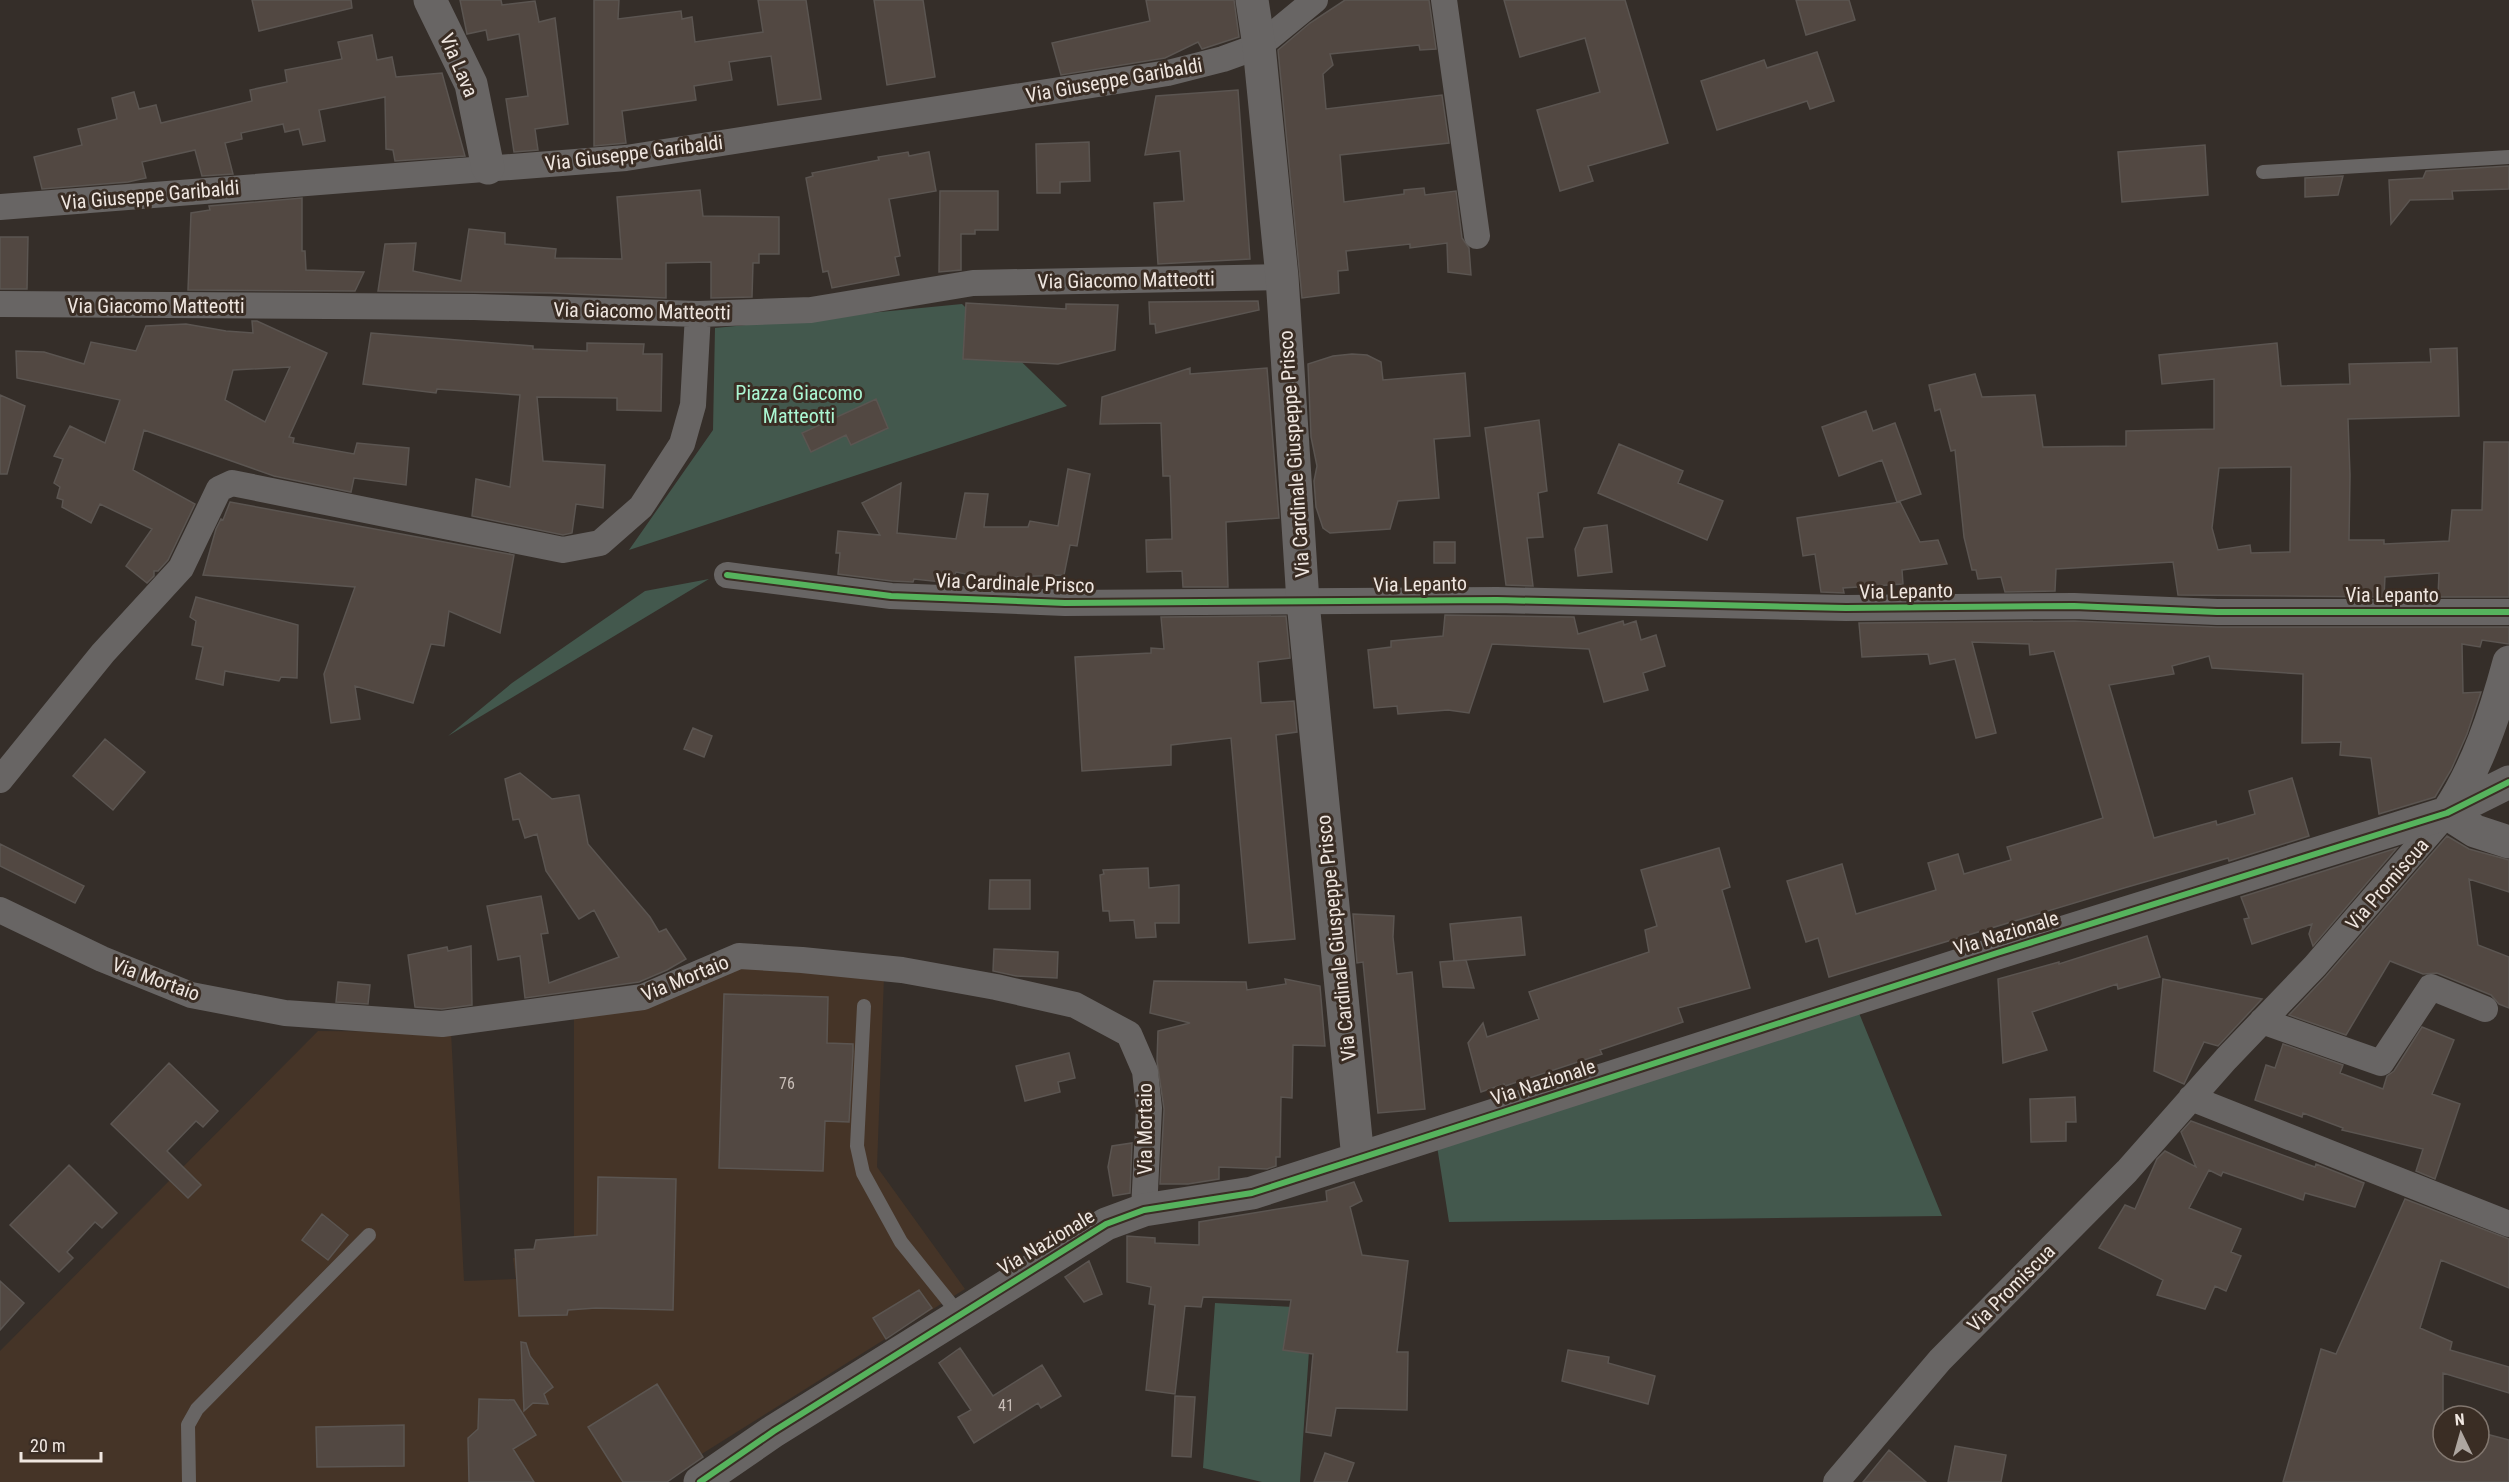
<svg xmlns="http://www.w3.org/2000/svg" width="2509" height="1482" viewBox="0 0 2509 1482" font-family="'Roboto Condensed',sans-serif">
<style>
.built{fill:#453427}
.green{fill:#43584d}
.building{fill:#524842;stroke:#5b5551;stroke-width:1.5;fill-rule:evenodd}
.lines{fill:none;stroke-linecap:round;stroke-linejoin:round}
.service{stroke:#686564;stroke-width:14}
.minor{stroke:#686564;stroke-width:26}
.tertiary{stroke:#686564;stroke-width:33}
.cycleway-casing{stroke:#3a2d24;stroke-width:10}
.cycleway{stroke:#56b35d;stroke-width:6}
.labels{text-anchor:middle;stroke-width:6;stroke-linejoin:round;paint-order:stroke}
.number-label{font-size:16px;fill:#c8beb8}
.street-label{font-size:20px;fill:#efe6e0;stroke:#3a2d24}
.park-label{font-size:20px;fill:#abf7d3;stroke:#3a2d24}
</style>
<rect width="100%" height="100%" fill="#352e29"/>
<path class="built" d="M 740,964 L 884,977 L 877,1167 L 965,1289 L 657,1482 L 0,1482 L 0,1351 L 318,1031 L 451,1032 L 464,1281 L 516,1279 L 513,1258 L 574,1257 L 574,1019 Z"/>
<path class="green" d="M 962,304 L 1067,406 L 629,550 L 713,430 L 715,328 Z
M 709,579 L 448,736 L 512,683 L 645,591 Z
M 1859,1013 L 1942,1216 L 1449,1222 L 1437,1146 Z
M 1215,1303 L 1312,1308 L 1300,1482 L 1262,1482 L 1203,1468 Z"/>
<path class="building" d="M 252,0 L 351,0 L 352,8 L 259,31 Z
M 460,0 L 501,0 L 502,5 L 535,1 L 539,22 L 555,18 L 568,124 L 535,129 L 538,150 L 514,152 L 506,99 L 528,96 L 519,34 L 488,40 L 486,30 L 467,34 Z
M 594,0 L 619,0 L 618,19 L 681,11 L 682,19 L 692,17 L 695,42 L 763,32 L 758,0 L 806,0 L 821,99 L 778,105 L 771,56 L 729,62 L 732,80 L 694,86 L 696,100 L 622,111 L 626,143 L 594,146 Z
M 874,0 L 923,0 L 935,77 L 887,85 Z
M 1146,0 L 1234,0 L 1239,37 L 1202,49 L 1198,42 L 1165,58 L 1061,75 L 1052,43 L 1150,21 Z
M 1345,0 L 1429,0 L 1436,49 L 1420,50 L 1419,45 L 1330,54 L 1333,65 L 1323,74 L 1326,109 L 1442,95 L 1449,143 L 1340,155 L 1344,202 L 1404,194 L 1404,190 L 1424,188 L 1425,195 L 1456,191 L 1462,238 L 1469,248 L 1471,275 L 1448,272 L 1447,243 L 1410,248 L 1410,244 L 1346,251 L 1348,270 L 1338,271 L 1339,293 L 1302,298 L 1278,50 L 1310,23 Z
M 1504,0 L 1625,0 L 1668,143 L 1588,166 L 1593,181 L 1560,191 L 1537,110 L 1600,92 L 1585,38 L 1520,57 Z
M 1796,0 L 1849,0 L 1855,20 L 1806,35 Z
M 372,35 L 377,60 L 392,57 L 396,77 L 442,73 L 465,156 L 395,161 L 393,150 L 386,149 L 385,97 L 319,110 L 325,141 L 303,145 L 299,129 L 285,132 L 283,124 L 241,133 L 242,139 L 225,143 L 233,174 L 202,176 L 195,150 L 142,162 L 146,178 L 128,182 L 42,189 L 34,157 L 82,145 L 78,129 L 117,119 L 112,98 L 134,92 L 139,109 L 156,105 L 161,123 L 252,101 L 250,90 L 287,82 L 285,70 L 342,59 L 338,42 Z
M 1817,52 L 1834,101 L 1810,109 L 1807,101 L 1717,130 L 1701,81 L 1764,60 L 1767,68 Z
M 1238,90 L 1250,259 L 1158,264 L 1154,203 L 1184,201 L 1180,151 L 1145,155 L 1156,96 Z
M 1089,142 L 1090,181 L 1060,182 L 1060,193 L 1037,193 L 1036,144 Z
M 2205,145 L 2208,195 L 2122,202 L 2118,152 Z
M 908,152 L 909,156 L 929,152 L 936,191 L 889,199 L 900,256 L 895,257 L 899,275 L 832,288 L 828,271 L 823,272 L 806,178 L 813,176 L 812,173 L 879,160 L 878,157 Z
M 2509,166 L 2509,189 L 2452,191 L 2453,199 L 2410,200 L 2391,224 L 2389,180 L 2423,178 L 2426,171 Z
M 2343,176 L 2338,195 L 2305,197 L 2305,178 Z
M 700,190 L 703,216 L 779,217 L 779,254 L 759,254 L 759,263 L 753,263 L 752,297 L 711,298 L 711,262 L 666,263 L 666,298 L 552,293 L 378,291 L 385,244 L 416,243 L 413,271 L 461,281 L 469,229 L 505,233 L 505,244 L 556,249 L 555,258 L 622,259 L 617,197 Z
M 940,191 L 998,191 L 998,230 L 975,230 L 975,234 L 961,234 L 961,270 L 939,272 Z
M 302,198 L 302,251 L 305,251 L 306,270 L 364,272 L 355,291 L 188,290 L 191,213 L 210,210 L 209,206 Z
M 0,237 L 28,237 L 27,289 L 0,289 Z
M 1258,301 L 1259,310 L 1156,333 L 1155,324 L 1150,324 L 1149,302 Z
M 966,303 L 1066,309 L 1066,304 L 1118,305 L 1115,350 L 1058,364 L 963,359 Z
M 252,321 L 257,321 L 327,353 L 289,437 L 294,438 L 293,443 L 354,454 L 357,443 L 409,448 L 406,485 L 354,478 L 351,492 L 274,476 L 144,430 L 133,470 L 195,504 L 168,560 L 158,571 L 154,571 L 154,576 L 147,583 L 126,566 L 152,529 L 100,504 L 91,523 L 62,507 L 63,500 L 57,498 L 60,487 L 54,483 L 63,459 L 54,456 L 70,426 L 105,443 L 120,400 L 17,378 L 16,351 L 44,352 L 84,364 L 91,342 L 136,351 L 146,326 L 186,324 L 226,331 L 253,333 ZM 290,367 L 265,422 L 225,400 L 233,370 Z
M 371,333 L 533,346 L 533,349 L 587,351 L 587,343 L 644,344 L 643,354 L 662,354 L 661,411 L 617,410 L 617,398 L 537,397 L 543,461 L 605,465 L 603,508 L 576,504 L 572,533 L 563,535 L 472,516 L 476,479 L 510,487 L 520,395 L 437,389 L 436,393 L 363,384 Z
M 2277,343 L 2281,386 L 2350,384 L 2349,364 L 2431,362 L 2430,349 L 2457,348 L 2459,416 L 2348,419 L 2350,475 L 2349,540 L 2384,540 L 2384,544 L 2449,541 L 2452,510 L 2482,510 L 2484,442 L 2509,442 L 2509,597 L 2438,597 L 2439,573 L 2385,577 L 2384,597 L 2178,595 L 2173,562 L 2056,569 L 2055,591 L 2005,592 L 2001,577 L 1978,579 L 1976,570 L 1972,570 L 1964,537 L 1955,450 L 1951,451 L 1940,409 L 1935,411 L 1929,385 L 1975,374 L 1982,397 L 2035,395 L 2043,447 L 2126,446 L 2126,431 L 2214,429 L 2214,379 L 2162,384 L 2159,355 ZM 2291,467 L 2290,552 L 2251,553 L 2250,545 L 2218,550 L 2212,528 L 2219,468 Z
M 1352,354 L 1367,355 L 1381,362 L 1383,380 L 1465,373 L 1470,436 L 1434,439 L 1439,498 L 1398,501 L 1390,529 L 1330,533 L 1323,528 L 1316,507 L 1314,481 L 1317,466 L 1311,437 L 1308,364 L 1333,356 Z
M 1190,368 L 1190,374 L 1267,368 L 1279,518 L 1226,522 L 1228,587 L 1183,587 L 1182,571 L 1147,572 L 1146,540 L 1172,539 L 1170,476 L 1163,476 L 1161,423 L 1100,424 L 1102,397 Z
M 0,395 L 25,406 L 7,474 L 0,474 Z
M 876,399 L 888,428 L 851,445 L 846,435 L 811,452 L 802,433 Z
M 1866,411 L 1873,431 L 1895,423 L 1921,494 L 1897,502 L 1882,460 L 1839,476 L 1822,427 Z
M 1539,420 L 1547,491 L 1538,493 L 1543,537 L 1527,538 L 1533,586 L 1506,585 L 1485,428 Z
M 1619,444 L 1683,471 L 1678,483 L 1723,501 L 1707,540 L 1598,493 Z
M 1068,469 L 1090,474 L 1077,546 L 1070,545 L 1064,575 L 1012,577 L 1012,580 L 1003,579 L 1003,581 L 956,572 L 951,583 L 914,579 L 913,582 L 892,581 L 838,574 L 840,553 L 836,553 L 838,531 L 880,535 L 862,503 L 901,483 L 897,533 L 956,539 L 965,493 L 988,494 L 984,527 L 1028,527 L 1030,521 L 1058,526 Z
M 230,502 L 514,555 L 500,633 L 449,611 L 444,646 L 431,644 L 413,703 L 355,686 L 360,719 L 331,723 L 324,674 L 355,587 L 203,575 L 216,529 L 221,519 L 223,520 Z
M 1900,502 L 1920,542 L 1938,540 L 1947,564 L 1902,570 L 1903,584 L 1843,588 L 1844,593 L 1821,592 L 1815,554 L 1803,556 L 1797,518 Z
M 1607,525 L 1612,572 L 1578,576 L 1575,549 L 1584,528 Z
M 1434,542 L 1455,542 L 1455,563 L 1434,563 Z
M 196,597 L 298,625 L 297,678 L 281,677 L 279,681 L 225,671 L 223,685 L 196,679 L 203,647 L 192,645 L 196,621 L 190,617 Z
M 1445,615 L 1574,617 L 1578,634 L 1623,621 L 1624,625 L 1636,621 L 1641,640 L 1656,635 L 1665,666 L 1643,673 L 1648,690 L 1604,702 L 1589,649 L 1492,644 L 1469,713 L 1448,710 L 1398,714 L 1397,706 L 1374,708 L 1368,650 L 1391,647 L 1391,641 L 1443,636 Z
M 1286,616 L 1290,658 L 1258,662 L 1261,703 L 1294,701 L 1297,732 L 1276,735 L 1295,939 L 1249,943 L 1231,738 L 1171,745 L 1171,765 L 1082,771 L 1075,657 L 1151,653 L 1151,648 L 1164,649 L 1161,617 Z
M 2074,621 L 2217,627 L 2509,627 L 2509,644 L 2482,640 L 2480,647 L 2462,644 L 2463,693 L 2481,692 L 2467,734 L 2451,770 L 2435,797 L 2379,814 L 2371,758 L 2340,755 L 2341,742 L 2302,743 L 2303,674 L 2212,668 L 2209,656 L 2172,666 L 2174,674 L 2109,685 L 2154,838 L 2216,821 L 2217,825 L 2255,814 L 2249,791 L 2292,778 L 2309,836 L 2229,861 L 2228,858 L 2124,888 L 1829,977 L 1818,938 L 1806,942 L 1787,881 L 1842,864 L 1856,914 L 1936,890 L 1928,863 L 1958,854 L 1964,874 L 2011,860 L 2007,847 L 2103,818 L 2054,651 L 2030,655 L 2029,644 L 1972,642 L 1996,733 L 1976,738 L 1955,659 L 1930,664 L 1928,654 L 1862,657 L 1859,623 Z
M 693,728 L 712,736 L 704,757 L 684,749 Z
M 105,739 L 145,772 L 113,810 L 73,776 Z
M 520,773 L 552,799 L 579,795 L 588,844 L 650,917 L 659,932 L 666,929 L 686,959 L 667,970 L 639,982 L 525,998 L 520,956 L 498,960 L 487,906 L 541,896 L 548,933 L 541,934 L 549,983 L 619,957 L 594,910 L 579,919 L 546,871 L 537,834 L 525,838 L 519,819 L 513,820 L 505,779 Z
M 2447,836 L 2469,849 L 2509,860 L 2509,892 L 2469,879 L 2478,945 L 2509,957 L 2509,1008 L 2499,1004 L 2491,995 L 2437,973 L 2423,974 L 2390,961 L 2346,1035 L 2289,1015 L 2326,976 Z
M 0,844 L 84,886 L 75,903 L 0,866 Z
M 1719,848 L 1730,887 L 1722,890 L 1750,988 L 1678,1008 L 1683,1022 L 1600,1050 L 1602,1054 L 1505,1086 L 1504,1084 L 1481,1092 L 1468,1043 L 1483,1023 L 1487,1037 L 1539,1019 L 1529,992 L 1649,952 L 1645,930 L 1657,926 L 1641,870 Z
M 2397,848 L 2313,946 L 2309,934 L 2312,924 L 2252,944 L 2244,919 L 2249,918 L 2241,897 Z
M 1148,868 L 1149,888 L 1179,885 L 1179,923 L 1155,923 L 1156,937 L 1136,938 L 1134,920 L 1110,921 L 1109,911 L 1103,911 L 1100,875 L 1104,874 L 1103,870 Z
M 990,880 L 1030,880 L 1030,909 L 989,909 Z
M 1353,914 L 1394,916 L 1393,937 L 1397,974 L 1412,972 L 1425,1109 L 1378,1113 L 1363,962 L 1357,963 Z
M 1521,917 L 1525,955 L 1454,961 L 1450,924 Z
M 2147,936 L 2160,977 L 2118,989 L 2117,984 L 2032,1012 L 2047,1050 L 2003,1063 L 1998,979 L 2059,962 L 2059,964 Z
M 471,946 L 472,1005 L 442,1009 L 415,1007 L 408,955 L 447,947 L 448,951 Z
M 994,949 L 1058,952 L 1057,978 L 1016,976 L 993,971 Z
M 1466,960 L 1474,988 L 1443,987 L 1440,962 Z
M 1285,979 L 1320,986 L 1325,1046 L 1293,1045 L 1292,1098 L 1281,1097 L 1280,1157 L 1276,1157 L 1276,1166 L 1267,1169 L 1219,1167 L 1219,1179 L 1188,1184 L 1160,1184 L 1164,1109 L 1157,1061 L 1158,1031 L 1190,1023 L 1150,1013 L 1154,981 L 1246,982 L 1247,990 L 1286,984 Z
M 2163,979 L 2262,999 L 2218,1046 L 2204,1042 L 2184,1084 L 2154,1071 Z
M 338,982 L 370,985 L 368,1004 L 336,1002 Z
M 724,994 L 828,997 L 827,1043 L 853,1044 L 853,1052 L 849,1122 L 825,1121 L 823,1171 L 719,1168 Z
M 2422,1027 L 2454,1040 L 2432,1094 L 2460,1104 L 2435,1179 L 2416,1171 L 2423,1149 L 2342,1130 L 2343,1128 L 2303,1113 L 2302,1117 L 2255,1100 L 2266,1065 L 2275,1068 L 2283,1044 L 2343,1065 L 2340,1073 L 2383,1089 L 2387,1076 L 2394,1071 Z
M 1069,1053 L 1075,1078 L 1058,1082 L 1060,1092 L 1025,1101 L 1016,1066 Z
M 169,1063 L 218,1111 L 203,1127 L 196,1121 L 167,1151 L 201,1185 L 188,1198 L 111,1124 Z
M 2075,1097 L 2076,1122 L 2066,1122 L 2066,1141 L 2031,1142 L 2030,1099 Z
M 2191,1121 L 2315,1167 L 2316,1164 L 2364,1183 L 2355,1207 L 2305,1193 L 2303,1200 L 2223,1172 L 2221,1176 L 2209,1170 L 2189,1208 L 2241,1229 L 2231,1252 L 2241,1256 L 2226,1291 L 2215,1286 L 2205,1309 L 2157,1295 L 2163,1280 L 2099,1248 L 2125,1205 L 2135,1209 L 2157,1159 L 2165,1151 L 2196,1167 L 2181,1132 Z
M 1132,1143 L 1130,1193 L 1113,1196 L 1108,1167 L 1112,1146 Z
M 69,1165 L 117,1213 L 102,1228 L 95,1222 L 67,1252 L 73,1258 L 59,1272 L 10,1225 Z
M 598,1177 L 676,1179 L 673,1310 L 596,1308 L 568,1310 L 567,1315 L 519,1316 L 515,1250 L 534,1249 L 536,1240 L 597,1235 Z
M 1354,1182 L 1362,1201 L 1350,1207 L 1362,1255 L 1408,1261 L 1397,1352 L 1408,1352 L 1407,1410 L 1336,1408 L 1331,1436 L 1306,1432 L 1313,1354 L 1283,1350 L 1291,1300 L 1203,1297 L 1201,1307 L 1185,1306 L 1175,1394 L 1146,1390 L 1155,1305 L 1149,1304 L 1151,1287 L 1127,1282 L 1127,1236 L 1155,1238 L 1155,1243 L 1199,1245 L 1199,1222 L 1327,1201 L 1326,1191 Z
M 2405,1199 L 2509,1239 L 2509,1288 L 2441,1260 L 2420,1328 L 2452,1342 L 2450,1350 L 2509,1367 L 2509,1393 L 2443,1373 L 2443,1452 L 2479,1452 L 2479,1432 L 2509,1440 L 2509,1482 L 2283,1482 L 2321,1349 L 2336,1354 Z
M 322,1214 L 348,1235 L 328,1260 L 302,1240 Z
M 1089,1261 L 1102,1294 L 1084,1302 L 1065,1277 Z
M 0,1281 L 24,1303 L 0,1330 Z
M 919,1290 L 932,1308 L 886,1339 L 873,1318 Z
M 521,1342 L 526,1343 L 530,1356 L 553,1387 L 544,1394 L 548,1404 L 533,1403 L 524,1411 Z
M 960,1348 L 993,1396 L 1042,1365 L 1061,1396 L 1041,1408 L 1038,1403 L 974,1443 L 958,1417 L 971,1410 L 939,1363 Z
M 1568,1350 L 1609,1357 L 1608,1363 L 1655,1376 L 1648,1404 L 1562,1381 Z
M 657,1384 L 703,1457 L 667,1482 L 623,1482 L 588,1427 Z
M 1175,1396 L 1195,1397 L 1191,1457 L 1172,1456 Z
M 479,1399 L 514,1400 L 536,1435 L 513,1449 L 534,1482 L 469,1482 L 468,1438 L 478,1429 Z
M 404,1425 L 404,1466 L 317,1467 L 316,1427 Z
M 1955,1446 L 2006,1455 L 2001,1482 L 1948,1482 Z
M 1889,1450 L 1926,1482 L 1863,1482 Z
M 1325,1453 L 1354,1463 L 1347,1482 L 1314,1482 Z"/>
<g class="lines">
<path class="service" d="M 2263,172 L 2509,157
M 864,1006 L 857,1146 L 863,1173 L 901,1242 L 959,1314
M 189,1482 L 188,1425 L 197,1409 L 369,1235"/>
<path class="minor" d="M 1444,0 L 1477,236
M 0,207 L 626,158 L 1168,73 L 1223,59 L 1259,46 L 1315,0
M 0,304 L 474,307 L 698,314 L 811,310 L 973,283 L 1282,277
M 727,575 L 891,596 L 1065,603 L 1497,600 L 1846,608 L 2074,606 L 2217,612 L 2509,612
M 0,780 L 103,653 L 181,568 L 219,489 L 232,483 L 563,550 L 600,543 L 641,507 L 682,444 L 693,405 L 698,314
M 0,910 L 102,959 L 191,995 L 285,1013 L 442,1024 L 643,997 L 739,956 L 802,960 L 902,970 L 996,987 L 1075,1005 L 1129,1034 L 1145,1071 L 1149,1108 L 1144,1210
M 2262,1021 L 2381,1063 L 2431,987 L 2485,1009
M 2191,1098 L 2509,1224
M 1836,1482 L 1940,1360 L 2127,1171 L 2226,1059 L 2315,966 L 2447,813"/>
<path class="tertiary" d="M 430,0 L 471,84 L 488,168
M 1252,0 L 1259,46 L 1282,277 L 1303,602 L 1358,1159
M 2447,813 C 2477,769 2495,714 2509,662
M 2447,813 L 2475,831 L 2509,842
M 700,1482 L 774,1431 L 1106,1224 L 1144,1210 L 1252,1193 L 1997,953 L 2447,813 L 2509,782"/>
<defs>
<path id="cycleway" d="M 727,575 L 891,596 L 1065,603 L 1497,600 L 1846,608 L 2074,606 L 2217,612 L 2509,612
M 700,1482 L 774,1431 L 1106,1224 L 1144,1210 L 1252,1193 L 1997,953 L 2447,813 L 2509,782"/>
</defs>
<use href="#cycleway" class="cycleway-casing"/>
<use href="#cycleway" class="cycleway"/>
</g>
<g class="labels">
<g class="number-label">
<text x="787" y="1089">76</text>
<text x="1006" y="1411">41</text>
</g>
<g class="street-label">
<text transform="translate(459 65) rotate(67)" y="7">Via Lava</text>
<text transform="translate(1114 80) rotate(-10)" y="7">Via Giuseppe Garibaldi</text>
<text transform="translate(634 153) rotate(-7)" y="7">Via Giuseppe Garibaldi</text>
<text transform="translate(150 195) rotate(-5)" y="7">Via Giuseppe Garibaldi</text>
<text transform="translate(1126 280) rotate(-1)" y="7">Via Giacomo Matteotti</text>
<text x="156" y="313">Via Giacomo Matteotti</text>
<text transform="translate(642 311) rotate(1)" y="7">Via Giacomo Matteotti</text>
<text transform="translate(1294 454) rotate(-94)" y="7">Via Cardinale Giuspeppe Prisco</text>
<text transform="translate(1015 583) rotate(2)" y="7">Via Cardinale Prisco</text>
<text transform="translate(1420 584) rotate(-1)" y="7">Via Lepanto</text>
<text transform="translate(1906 591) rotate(-1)" y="7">Via Lepanto</text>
<text x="2392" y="602">Via Lepanto</text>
<text transform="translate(2387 884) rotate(-49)" y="7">Via Promiscua</text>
<text transform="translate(2006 933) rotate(-17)" y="7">Via Nazionale</text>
<text transform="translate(1336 938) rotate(-96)" y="7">Via Cardinale Giuspeppe Prisco</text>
<text transform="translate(685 978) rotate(-22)" y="7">Via Mortaio</text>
<text transform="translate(156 979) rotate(20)" y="7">Via Mortaio</text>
<text transform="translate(1543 1082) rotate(-18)" y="7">Via Nazionale</text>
<text transform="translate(1145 1129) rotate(-90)" y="7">Via Mortaio</text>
<text transform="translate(1046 1242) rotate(-31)" y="7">Via Nazionale</text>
<text transform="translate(2011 1288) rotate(-45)" y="7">Via Promiscua</text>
</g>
<g class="park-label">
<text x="799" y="400">Piazza Giacomo<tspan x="799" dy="23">Matteotti</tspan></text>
</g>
</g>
<g transform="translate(2461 1434) rotate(355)"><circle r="28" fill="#3a2d24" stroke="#82776f" stroke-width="1.5"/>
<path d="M0-4.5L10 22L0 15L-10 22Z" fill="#aea6a0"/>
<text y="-9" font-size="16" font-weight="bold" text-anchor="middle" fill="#efe6e0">N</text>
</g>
<path d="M21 1452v9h80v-9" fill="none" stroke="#efe6e0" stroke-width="3"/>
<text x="30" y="1452" font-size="18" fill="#efe6e0" stroke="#3a2d24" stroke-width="4.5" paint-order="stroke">20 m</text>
</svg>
